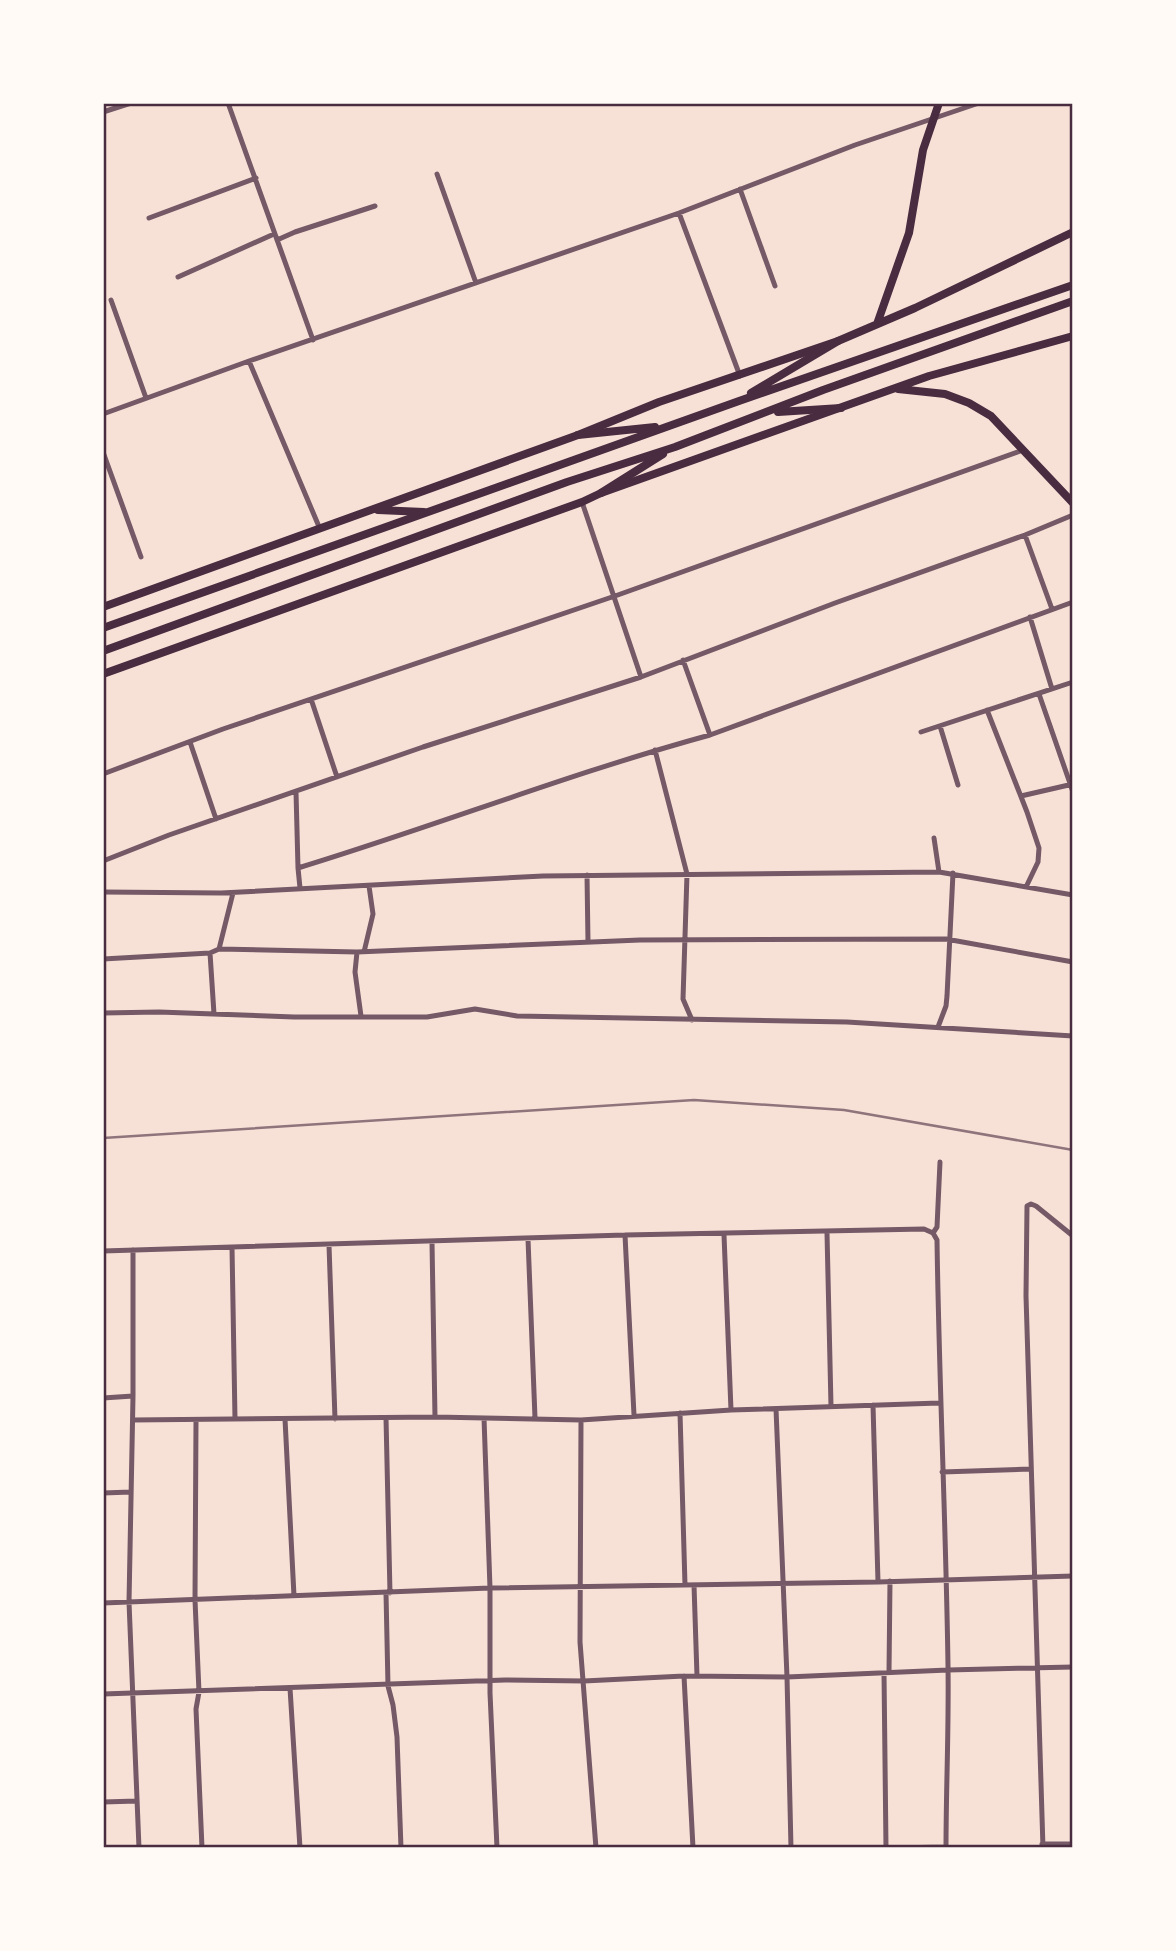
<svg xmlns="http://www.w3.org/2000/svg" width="1176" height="1951" viewBox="0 0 1176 1951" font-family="Jost,sans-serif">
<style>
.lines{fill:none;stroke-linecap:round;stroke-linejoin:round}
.minor{stroke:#755966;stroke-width:5}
.primary{stroke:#4a2c40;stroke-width:8}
.trunk{stroke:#4a2c40;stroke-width:8}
.rail{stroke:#8f747c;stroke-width:2.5}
.neatline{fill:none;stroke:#4a2c40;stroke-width:2.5}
</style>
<rect width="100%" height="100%" fill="#f7e1d7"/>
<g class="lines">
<path class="minor" d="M 228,103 L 313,340
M 103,112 L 131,103
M 437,174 L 476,283
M 740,189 L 775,286
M 679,213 L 740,376
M 149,218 L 256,178
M 277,240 L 295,232 L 375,206
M 178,277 L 274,234
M 111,300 L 146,398
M 249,361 L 320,529
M 103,414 L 249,361 L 679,213 L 855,145 L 979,103
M 103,452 L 141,557
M 582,502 L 641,677
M 1025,535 L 1052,609
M 1030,617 L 1052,689
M 683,660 L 710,735
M 1039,694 L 1073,792
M 311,699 L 337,777
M 987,710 L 1027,812 L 1039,848 L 1038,862 L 1026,887
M 940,726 L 958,785
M 921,732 L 1073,682
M 190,742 L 216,819
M 655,750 L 687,874 L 683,999 L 692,1020
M 103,774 L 223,729 L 615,596 L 1023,450
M 296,792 L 298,868
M 1021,796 L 1073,784
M 934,838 L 939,872
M 103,861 L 169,835 L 423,747 L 641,677 L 835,603 L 1025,535 L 1073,515
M 587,875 L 588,942
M 300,888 L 298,868 C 436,826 571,773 710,735 L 1073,602
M 103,892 L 221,893 L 543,876 L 939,872 L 1073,895
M 219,949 L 233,893
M 357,952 L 355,972 L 361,1016
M 364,952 L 373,914 L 369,886
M 210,953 L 214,1014
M 103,959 L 210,953 L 219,949 L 357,952 L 640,940 L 946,939 L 1073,962
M 103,1013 L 159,1012 L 294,1017 L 427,1017 L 475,1009 L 517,1016 L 847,1022 L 1073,1036
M 938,1027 L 946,1006 L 947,996 L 953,873
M 827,1233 L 831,1406
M 933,1233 L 937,1227 L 940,1162
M 625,1235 L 634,1415
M 724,1235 L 731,1410
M 528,1239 L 535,1418
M 432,1242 L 435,1417
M 329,1245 L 335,1419
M 232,1247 L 235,1419
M 133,1250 L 133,1396 L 129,1602 L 139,1848
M 103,1251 L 625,1235 L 924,1229 L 933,1233 L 937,1240 C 939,1382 946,1524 948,1666 C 949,1727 946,1787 946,1848
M 103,1398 L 133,1396
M 873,1405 L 878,1582
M 776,1409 L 787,1677 L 791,1848
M 680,1413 L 685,1585
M 386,1418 L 390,1593
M 484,1418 L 490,1588 L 490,1693 L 497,1848
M 285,1419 L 294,1596
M 133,1420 L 435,1417 L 581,1420 L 731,1410 L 939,1403
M 581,1420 L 580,1642 L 596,1848
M 196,1421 L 195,1600 L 199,1692 L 196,1709 L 202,1848
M 942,1472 L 1031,1469
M 103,1493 L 131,1492
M 694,1585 L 697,1676
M 386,1593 L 388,1686 L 393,1705 L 397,1737 L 401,1848
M 103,1603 L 490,1588 L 878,1582 L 1073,1576
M 889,1672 L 890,1581
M 884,1673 L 886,1848
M 684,1676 L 693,1848
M 290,1688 L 300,1848
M 103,1694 L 505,1680 L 584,1681 L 684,1676 L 787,1677 L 948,1670 L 1073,1667
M 103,1802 L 137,1801
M 1042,1844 L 1073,1844
M 891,1848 L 946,1847
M 1043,1848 L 1026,1296 L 1027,1206 L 1031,1204 L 1036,1206 L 1073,1236"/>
<path class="primary" d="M 877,324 L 909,233 L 923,150 L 939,103
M 898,389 L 945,394 L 969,403 L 991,416 L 1073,503
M 378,510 L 424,512
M 103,607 L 578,435 L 659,402 L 838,341 L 915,308 L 1073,232
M 103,674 L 582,502 L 601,493 L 929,376 L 1073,336"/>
<path class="trunk" d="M 751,393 L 838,341
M 778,412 L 841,408
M 578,435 L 655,427
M 601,493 L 663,454
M 103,628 L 739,401 L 1073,285
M 103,651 L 567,482 L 675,447 L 823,390 L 1073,301"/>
<path class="rail" d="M 103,1138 L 694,1100 L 844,1110 L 1073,1150"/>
</g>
<rect width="1176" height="1951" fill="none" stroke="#fffaf5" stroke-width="210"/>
<rect x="105" y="105" width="966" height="1741" class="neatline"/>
</svg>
